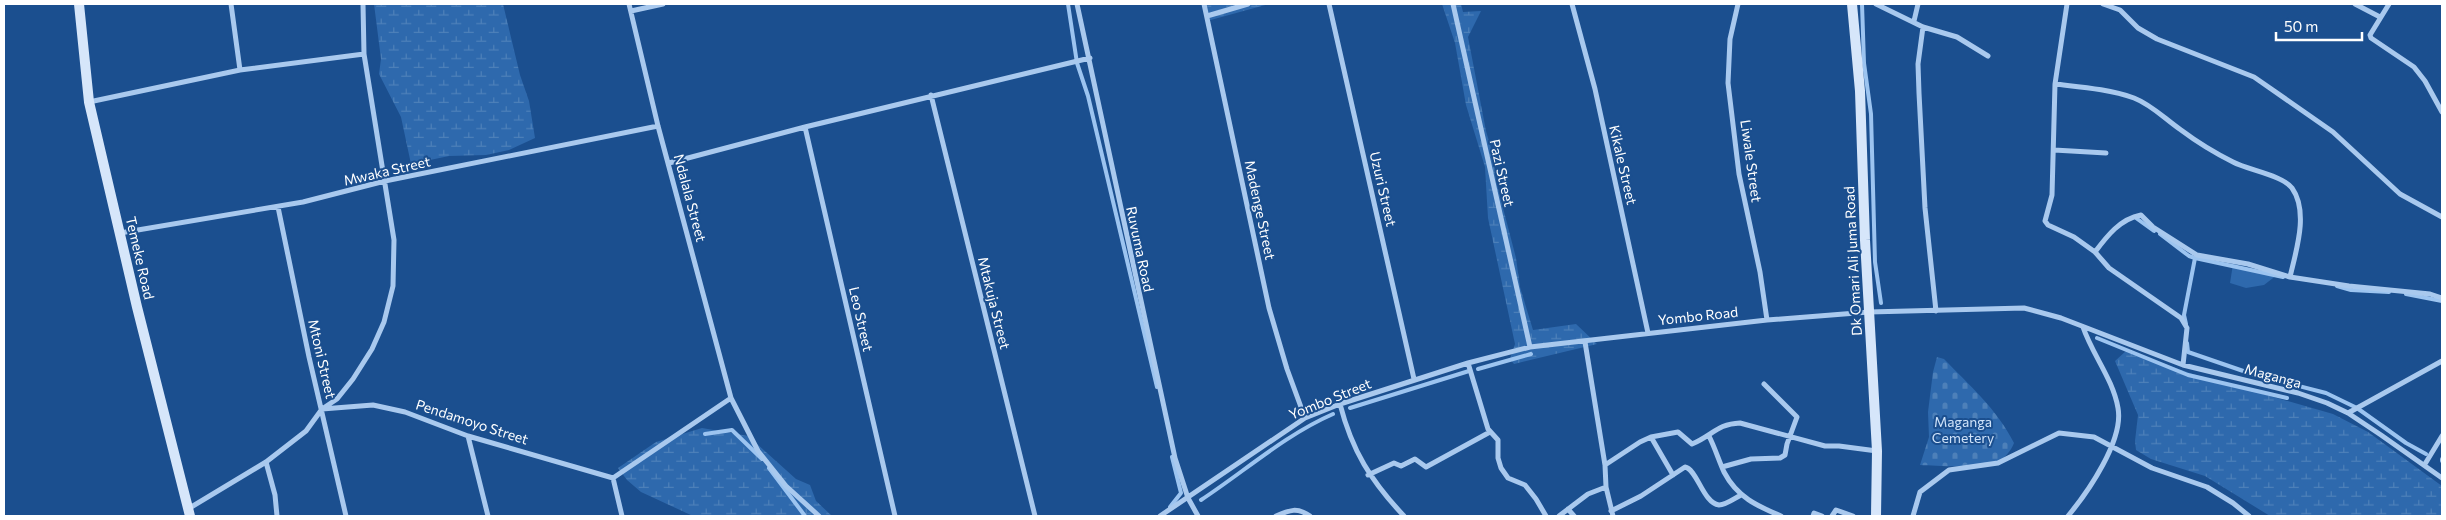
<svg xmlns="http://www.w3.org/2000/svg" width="2446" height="520" viewBox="0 0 2446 520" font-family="Commissioner,sans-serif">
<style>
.green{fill:#2e69ad}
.wetland{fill:url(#wetland-marsh)}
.cemetery{fill:url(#cemetery-stones)}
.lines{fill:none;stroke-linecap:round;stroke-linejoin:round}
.stream{stroke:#9cc4f0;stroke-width:4}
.street{stroke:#a9c9ee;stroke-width:5}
.secondary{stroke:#d6e6fa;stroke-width:10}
.labels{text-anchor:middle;stroke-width:4;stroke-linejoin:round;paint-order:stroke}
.street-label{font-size:14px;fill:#fff;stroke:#1b4f8f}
.park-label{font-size:14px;fill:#cfe3fa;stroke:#1b4f8f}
</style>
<defs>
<pattern id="wetland-marsh" width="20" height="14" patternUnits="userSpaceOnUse" patternTransform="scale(1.25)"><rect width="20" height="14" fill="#2e69ad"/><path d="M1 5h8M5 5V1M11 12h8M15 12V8" fill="none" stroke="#4d80b9"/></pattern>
<pattern id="cemetery-stones" width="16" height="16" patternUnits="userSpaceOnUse" patternTransform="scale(1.25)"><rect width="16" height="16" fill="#2e69ad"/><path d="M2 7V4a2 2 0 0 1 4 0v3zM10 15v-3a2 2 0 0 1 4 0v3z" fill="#4d80b9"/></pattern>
</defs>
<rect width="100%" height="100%" fill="#1b4f8f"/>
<path class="green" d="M 2233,264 L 2277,275 L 2264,285 L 2246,288 L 2230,283 Z"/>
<path class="wetland" d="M 374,4 L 503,4 L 520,75 L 529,101 L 535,138 L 509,150 L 486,155 L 449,156 L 411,164 L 401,117 L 379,74 L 381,59 Z
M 1203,4 L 1269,4 L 1207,21 Z
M 1442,4 L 1461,4 L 1463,12 L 1481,11 L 1468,37 L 1486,131 L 1493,155 L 1496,181 L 1516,258 L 1520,287 L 1533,330 L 1576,324 L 1597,344 L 1514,364 L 1510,359 L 1515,344 L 1488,218 L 1485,167 L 1466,105 L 1455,43 Z
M 2126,351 L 2193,374 L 2333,414 L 2368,432 L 2442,486 L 2442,516 L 2270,516 L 2205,476 L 2151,459 L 2136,450 L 2135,441 L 2138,415 L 2115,361 Z
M 702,428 L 748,436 L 796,479 L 810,485 L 816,501 L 832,516 L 693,516 L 641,492 L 627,480 L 618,468 L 656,442 Z"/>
<path class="cemetery" d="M 1937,357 L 1944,359 C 1969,385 1997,409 2014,443 C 2011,451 2004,459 1996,463 C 1980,468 1937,466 1920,465 L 1929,437 L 1928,412 L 1933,372 Z"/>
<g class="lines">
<path class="stream" d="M 1068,4 L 1077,63 L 1088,96 L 1157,387
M 1862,4 L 1864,63 L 1871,114 L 1875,262 L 1881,303
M 2136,218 L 2154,231
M 2160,234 L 2189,256 L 2195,258
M 2337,286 L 2351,290 L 2389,292
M 2406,294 L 2442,301
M 2186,324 L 2184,315 L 2195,258 L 2283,277
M 2097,338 L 2188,375 L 2287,398
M 2187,343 L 2188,352 L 2252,374 L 2326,393 L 2357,408 L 2406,443 L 2426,454
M 1478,369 L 1531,354
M 1350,408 L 1469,371
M 705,434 L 732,430 L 762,459
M 2442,459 L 2442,461
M 769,468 L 805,516
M 1201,500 C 1245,471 1285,435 1333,414
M 1170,507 L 1181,493 L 1172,457"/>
<path class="street" d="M 231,4 L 240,70
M 629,4 L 658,126 L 731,398 L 758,451 L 786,486 L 819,516
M 1077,4 L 1175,458 L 1188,498 L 1198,516
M 1204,4 L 1269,308 L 1287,369 L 1305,418
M 1329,4 L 1414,379
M 1453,4 L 1530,347
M 1572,4 L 1595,89 L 1648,333
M 1738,4 L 1730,39 L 1728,83 L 1739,174 L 1760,272 L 1767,320
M 1876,4 L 1923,27 L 1957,37 L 1988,56
M 2067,4 L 2055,84 L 2052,195 L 2045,221 L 2048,225 L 2074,237 L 2095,252 L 2109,268 L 2181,318 L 2187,328 L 2183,365
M 2103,4 L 2120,10 L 2138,28 L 2157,39 L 2254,77 L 2333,132 L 2400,194 L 2442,217
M 2355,4 L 2380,17
M 2389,4 L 2370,35 L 2371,38 L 2414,67 L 2425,81 L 2442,112
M 631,11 L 663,4
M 1207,16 L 1248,4
M 1914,21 L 1918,4
M 1923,27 L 1918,64 L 1919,93 L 1925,208 L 1936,311
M 2055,84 C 2080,87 2109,89 2134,98 C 2152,105 2165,119 2181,130 C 2197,142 2215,153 2233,162 C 2248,170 2282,175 2292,188 C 2309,212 2296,251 2290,277
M 931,95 L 1035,516
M 89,102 L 240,70 L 364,54
M 805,127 L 895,516
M 2054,150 L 2106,153
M 669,163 L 805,127 L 1090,58
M 278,207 L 309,357 L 346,516
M 120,233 L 303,202 L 385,181 L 658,126
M 2095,252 C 2107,236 2120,219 2141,215 L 2153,227 L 2197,255 L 2248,264 L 2290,277 L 2349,286 L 2430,294 L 2442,298
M 1585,342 L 1605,465 L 1606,487 L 1613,516
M 1468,363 L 1488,429 L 1498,440 L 1498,458 L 1501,468 L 1508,478 L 1525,485 L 1536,499 L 1546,516
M 1340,404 C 1352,451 1371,481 1404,516
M 322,409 L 373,405 L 405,412 L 468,436 L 613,478 L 622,516
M 2348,413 L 2442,361
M 468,436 L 488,516
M 1709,436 C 1715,448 1719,461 1724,472 C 1737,497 1757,506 1781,516
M 1651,437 L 1673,475
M 266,462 L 275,495 L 277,516
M 2425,464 L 2442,436
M 1605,465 L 1640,442 L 1651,437 L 1678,432 L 1692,444 C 1713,435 1717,424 1740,423 L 1825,446 L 1839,446 L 1877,451
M 1722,467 L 1751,459 L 1780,458 L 1785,455 L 1787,444 L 1797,417 L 1764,384
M 1368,475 L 1394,463 L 1401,466 L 1415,459 L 1426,467 L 1490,432
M 613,478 L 731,398
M 188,509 L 266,462 L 306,431 L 322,409 L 337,399 L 353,379 L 372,349 L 384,322 L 393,286 L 394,240 L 364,54 L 363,4
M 1568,509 L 1574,516
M 1611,511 L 1641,496 L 1685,467 C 1697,469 1703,503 1719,505 C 1726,505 1735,498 1741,495
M 1160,516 L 1305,418 L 1340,404 L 1468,363 L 1530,347 L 1767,320 L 1869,312 L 2024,308 L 2061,318 L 2183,365 L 2298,393 L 2327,403 L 2348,413 L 2381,435 L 2442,478
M 1276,516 C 1290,510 1297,507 1310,516
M 1559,516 L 1588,494 L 1606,487
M 1813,516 L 1814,513 L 1822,516
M 1832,516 L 1836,510 L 1853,516
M 1913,516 L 1920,492 L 1949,470 L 1998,463 L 2059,433 L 2094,437 L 2152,468 L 2207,487 L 2233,503 L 2249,516
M 2068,516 C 2088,492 2124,440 2118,408 C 2113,379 2092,354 2083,327"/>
<path class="secondary" d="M 79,4 L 89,102 L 137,307 L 190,516
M 1852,4 L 1860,91 L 1865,240 L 1877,451 L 1876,516"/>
</g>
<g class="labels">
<g class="street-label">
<text transform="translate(1751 161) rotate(82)" y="5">Liwale Street</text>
<text transform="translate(1623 165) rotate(77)" y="5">Kikale Street</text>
<text transform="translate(387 171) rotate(-13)" y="5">Mwaka Street</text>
<text transform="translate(1502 173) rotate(77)" y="5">Pazi Street</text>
<text transform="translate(1383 189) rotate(77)" y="5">Uzuri Street</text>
<text transform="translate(690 198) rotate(75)" y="5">Ndalala Street</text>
<text transform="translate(1260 210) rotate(78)" y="5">Madenge Street</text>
<text transform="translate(1140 249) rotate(78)" y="5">Ruvuma Road</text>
<text transform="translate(140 258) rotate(77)" y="5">Temeke Road</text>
<text transform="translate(1853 261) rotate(-93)" y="5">Dk Omari Ali Juma Road</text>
<text transform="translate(994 303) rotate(76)" y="5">Mtakuja Street</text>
<text transform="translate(1698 316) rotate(-6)" y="5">Yombo Road</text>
<text transform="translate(861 319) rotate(77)" y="5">Leo Street</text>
<text transform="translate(322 359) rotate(77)" y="5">Mtoni Street</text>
<text transform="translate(2273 376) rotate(15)" y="5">Maganga</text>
<text transform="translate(1330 399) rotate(-22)" y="5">Yombo Street</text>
<text transform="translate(472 422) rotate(18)" y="5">Pendamoyo Street</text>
</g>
<g class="park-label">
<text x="1963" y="427">Maganga<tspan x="1963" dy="16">Cemetery</tspan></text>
</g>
</g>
<rect width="2446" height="520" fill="none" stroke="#ffffff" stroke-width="10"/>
<path d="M2276 32v8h86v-8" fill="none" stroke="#ffffff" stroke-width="2.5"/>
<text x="2284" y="32" font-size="15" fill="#ffffff" stroke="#1b4f8f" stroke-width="4" paint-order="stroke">50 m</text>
</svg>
